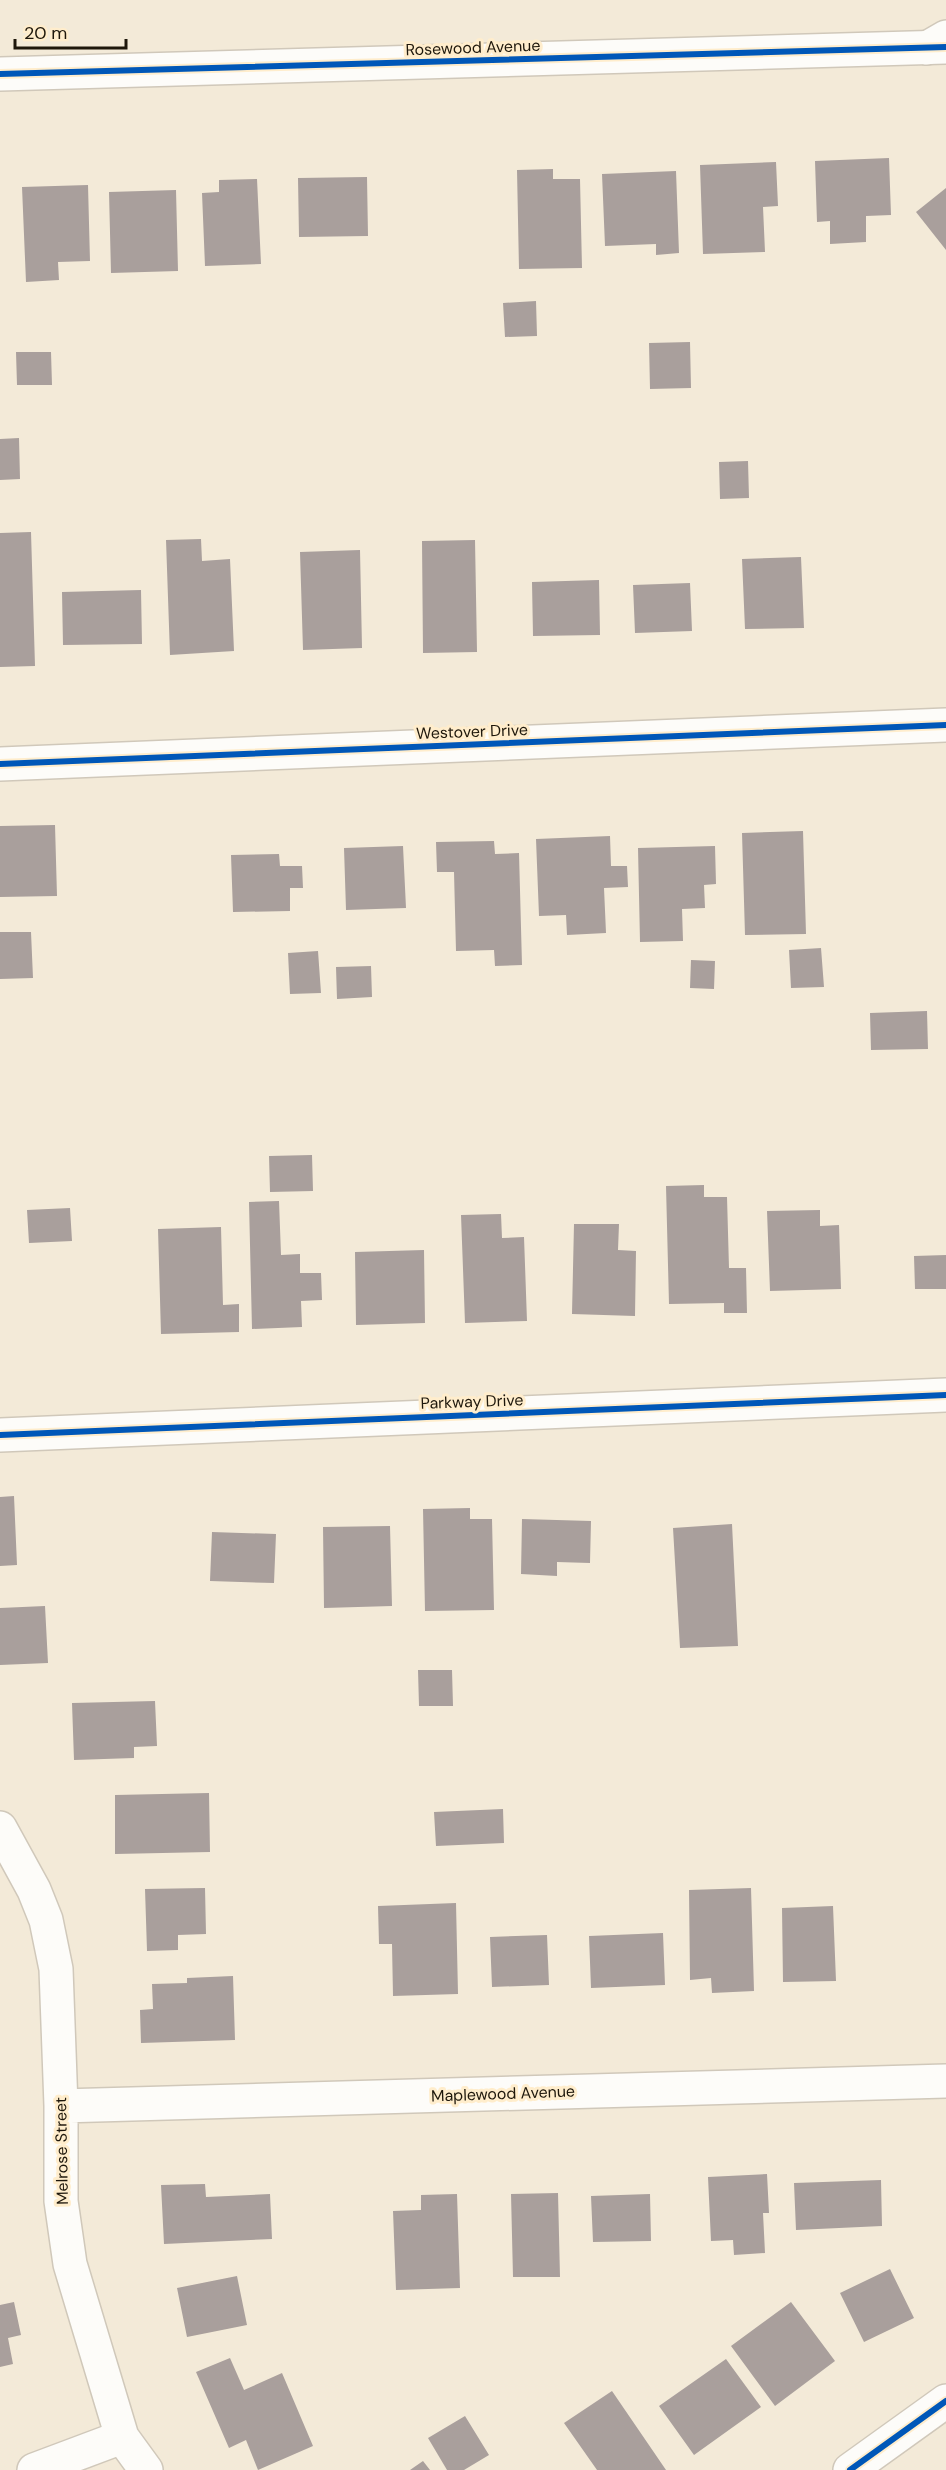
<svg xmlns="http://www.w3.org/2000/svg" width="946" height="2470" viewBox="0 0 946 2470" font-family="'DM Sans',sans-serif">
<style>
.building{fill:#a99f9c}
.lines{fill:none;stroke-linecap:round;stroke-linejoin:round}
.minor-casing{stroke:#d0c8ba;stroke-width:36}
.secondary-casing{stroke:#d0c8ba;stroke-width:36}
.minor{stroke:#fdfcf9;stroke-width:33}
.secondary{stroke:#fdfcf9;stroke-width:33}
.cycleway-casing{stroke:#ffedcc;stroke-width:10}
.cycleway{stroke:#0057b8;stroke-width:6}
.labels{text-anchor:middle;stroke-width:6;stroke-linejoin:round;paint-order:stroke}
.street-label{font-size:16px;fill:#1e170b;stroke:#ffedcc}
</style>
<rect width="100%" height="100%" fill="#f3ead8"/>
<path class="building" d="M 889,158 L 891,215 L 866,216 L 866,242 L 830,244 L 830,221 L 817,222 L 815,161 Z
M 776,162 L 778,206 L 763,207 L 765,252 L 703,254 L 700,165 Z
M 553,169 L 553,179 L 580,179 L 582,268 L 519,269 L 517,170 Z
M 676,171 L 679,253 L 656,255 L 656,244 L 605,246 L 602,174 Z
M 367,177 L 368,236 L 299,237 L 298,178 Z
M 257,179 L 261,264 L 205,266 L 202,193 L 219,192 L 219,180 Z
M 88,185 L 90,261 L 58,262 L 59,280 L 26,282 L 22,187 Z
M 946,188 L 946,250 L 916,212 Z
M 176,190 L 178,271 L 111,273 L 109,192 Z
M 536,301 L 537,336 L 505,337 L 503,303 Z
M 690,342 L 691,388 L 650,389 L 649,343 Z
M 16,352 L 51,352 L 52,385 L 17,385 Z
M 19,438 L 20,479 L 0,480 L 0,439 Z
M 748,461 L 749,498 L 720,499 L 719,462 Z
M 31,532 L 35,666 L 0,667 L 0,533 Z
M 201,539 L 202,561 L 230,559 L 234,651 L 170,655 L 166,540 Z
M 475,540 L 477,652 L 423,653 L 422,541 Z
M 360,550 L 362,648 L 303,650 L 300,552 Z
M 801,557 L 804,628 L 745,629 L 742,559 Z
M 599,580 L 600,635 L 533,636 L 532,582 Z
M 690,583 L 692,631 L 635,633 L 633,585 Z
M 141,590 L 142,644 L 63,645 L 62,592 Z
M 55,825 L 57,896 L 0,897 L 0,826 Z
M 803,831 L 806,934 L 745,935 L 742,833 Z
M 610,836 L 611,866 L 627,866 L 628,887 L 604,888 L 606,933 L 567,935 L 566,915 L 539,916 L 536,839 Z
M 494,841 L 495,854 L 519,853 L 522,965 L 495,966 L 494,950 L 456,951 L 454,872 L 437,872 L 436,842 Z
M 403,846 L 406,908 L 346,910 L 344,848 Z
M 715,846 L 716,884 L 704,885 L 705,908 L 682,909 L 683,941 L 640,942 L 638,848 Z
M 279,854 L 280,866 L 302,866 L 303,888 L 290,888 L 290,911 L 233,912 L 231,855 Z
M 0,932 L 31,932 L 33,978 L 0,979 Z
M 821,948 L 824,987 L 791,988 L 789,950 Z
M 318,951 L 321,993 L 290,994 L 288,953 Z
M 691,960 L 715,961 L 714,989 L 690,988 Z
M 371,966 L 372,997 L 337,999 L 336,967 Z
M 927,1011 L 928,1049 L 871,1050 L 870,1013 Z
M 312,1155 L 313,1191 L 270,1192 L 269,1156 Z
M 704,1185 L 704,1197 L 727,1197 L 729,1268 L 746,1268 L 747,1313 L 724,1313 L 724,1303 L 669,1304 L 666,1186 Z
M 279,1201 L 281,1255 L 300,1254 L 300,1273 L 321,1273 L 322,1300 L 301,1301 L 302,1327 L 252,1329 L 249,1202 Z
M 70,1208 L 72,1241 L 29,1243 L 27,1210 Z
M 820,1210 L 820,1226 L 839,1225 L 841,1289 L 770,1291 L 767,1211 Z
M 501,1214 L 502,1238 L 524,1237 L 527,1321 L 465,1323 L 461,1215 Z
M 574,1224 L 619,1224 L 618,1250 L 636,1251 L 635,1316 L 572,1314 Z
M 221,1227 L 223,1305 L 239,1304 L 239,1332 L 161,1334 L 158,1229 Z
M 424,1250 L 425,1323 L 356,1325 L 355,1252 Z
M 946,1255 L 946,1289 L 915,1289 L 914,1256 Z
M 14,1496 L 17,1565 L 0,1566 L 0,1497 Z
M 470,1508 L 470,1519 L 492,1519 L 494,1610 L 425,1611 L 423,1509 Z
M 522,1519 L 591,1521 L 590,1563 L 557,1562 L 557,1576 L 521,1574 Z
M 732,1524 L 738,1646 L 680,1648 L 673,1528 Z
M 390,1526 L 392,1606 L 324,1608 L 323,1527 Z
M 212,1532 L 276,1534 L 274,1583 L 210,1581 Z
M 45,1606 L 48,1663 L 0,1665 L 0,1608 Z
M 418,1670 L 452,1670 L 453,1706 L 419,1706 Z
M 155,1701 L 157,1746 L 134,1747 L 134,1758 L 74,1760 L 72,1703 Z
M 209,1793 L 210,1852 L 115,1854 L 115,1795 Z
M 503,1809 L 504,1843 L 436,1846 L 434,1812 Z
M 205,1888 L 206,1934 L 178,1935 L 178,1950 L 147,1951 L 145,1889 Z
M 751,1888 L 754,1991 L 712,1993 L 711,1978 L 690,1980 L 689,1890 Z
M 456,1903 L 458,1994 L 393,1996 L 392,1944 L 379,1944 L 378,1906 Z
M 833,1906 L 836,1981 L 783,1982 L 782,1908 Z
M 663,1933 L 665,1985 L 591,1988 L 589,1936 Z
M 547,1935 L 549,1985 L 492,1987 L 490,1937 Z
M 233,1976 L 235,2040 L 141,2043 L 140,2010 L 153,2009 L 152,1984 L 187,1983 L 187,1978 Z
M 767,2174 L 769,2213 L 763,2213 L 765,2253 L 734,2255 L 733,2240 L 711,2241 L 708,2177 Z
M 881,2180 L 882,2226 L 796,2230 L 794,2183 Z
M 205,2184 L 206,2197 L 270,2194 L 272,2239 L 164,2244 L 161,2185 Z
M 558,2193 L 560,2277 L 513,2277 L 511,2194 Z
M 457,2194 L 460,2288 L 396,2290 L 393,2211 L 421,2210 L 421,2195 Z
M 650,2194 L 651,2241 L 593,2242 L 591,2196 Z
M 890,2269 L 914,2318 L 864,2342 L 840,2293 Z
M 237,2276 L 247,2325 L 187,2337 L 177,2288 Z
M 14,2302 L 21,2335 L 8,2338 L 13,2364 L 0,2367 L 0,2305 Z
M 791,2302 L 835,2361 L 775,2406 L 731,2346 Z
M 230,2358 L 244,2390 L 282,2373 L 313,2446 L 258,2470 L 246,2440 L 229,2448 L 196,2372 Z
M 726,2359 L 761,2407 L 694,2455 L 659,2406 Z
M 612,2391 L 666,2470 L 597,2470 L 564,2423 Z
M 465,2416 L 489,2455 L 464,2470 L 447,2470 L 428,2438 Z
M 423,2461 L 430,2470 L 410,2470 Z"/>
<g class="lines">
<defs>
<path id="minor" d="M 0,74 L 946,47
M 0,764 L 946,725
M 0,1435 L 946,1395
M 0,1828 L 34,1890 L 46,1920 L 56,1969 L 61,2106 L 61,2201 L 70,2264 L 122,2437 L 146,2470
M 61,2106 L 946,2081
M 34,2470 L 122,2437"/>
<path id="secondary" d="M 927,48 L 946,37
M 850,2470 L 946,2401"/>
</defs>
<use href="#minor" class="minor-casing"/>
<use href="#secondary" class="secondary-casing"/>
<use href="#minor" class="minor"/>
<use href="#secondary" class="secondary"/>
<defs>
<path id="cycleway" d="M 0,74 L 946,47
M 0,764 L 946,725
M 0,1435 L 946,1395
M 850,2470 L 946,2401"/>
</defs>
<use href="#cycleway" class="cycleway-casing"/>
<use href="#cycleway" class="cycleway"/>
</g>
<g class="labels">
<g class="street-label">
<text transform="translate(473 47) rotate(-2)" y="6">Rosewood Avenue</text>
<text transform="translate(472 731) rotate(-2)" y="6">Westover Drive</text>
<text transform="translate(472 1401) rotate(-2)" y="6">Parkway Drive</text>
<text transform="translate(503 2093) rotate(-2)" y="6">Maplewood Avenue</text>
<text transform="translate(61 2151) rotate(-91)" y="6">Melrose Street</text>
</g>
</g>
<path d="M15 39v9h111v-9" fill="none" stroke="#1e170b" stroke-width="3"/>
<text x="24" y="39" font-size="18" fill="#1e170b" stroke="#ffedcc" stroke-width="4.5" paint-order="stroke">20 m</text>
</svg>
